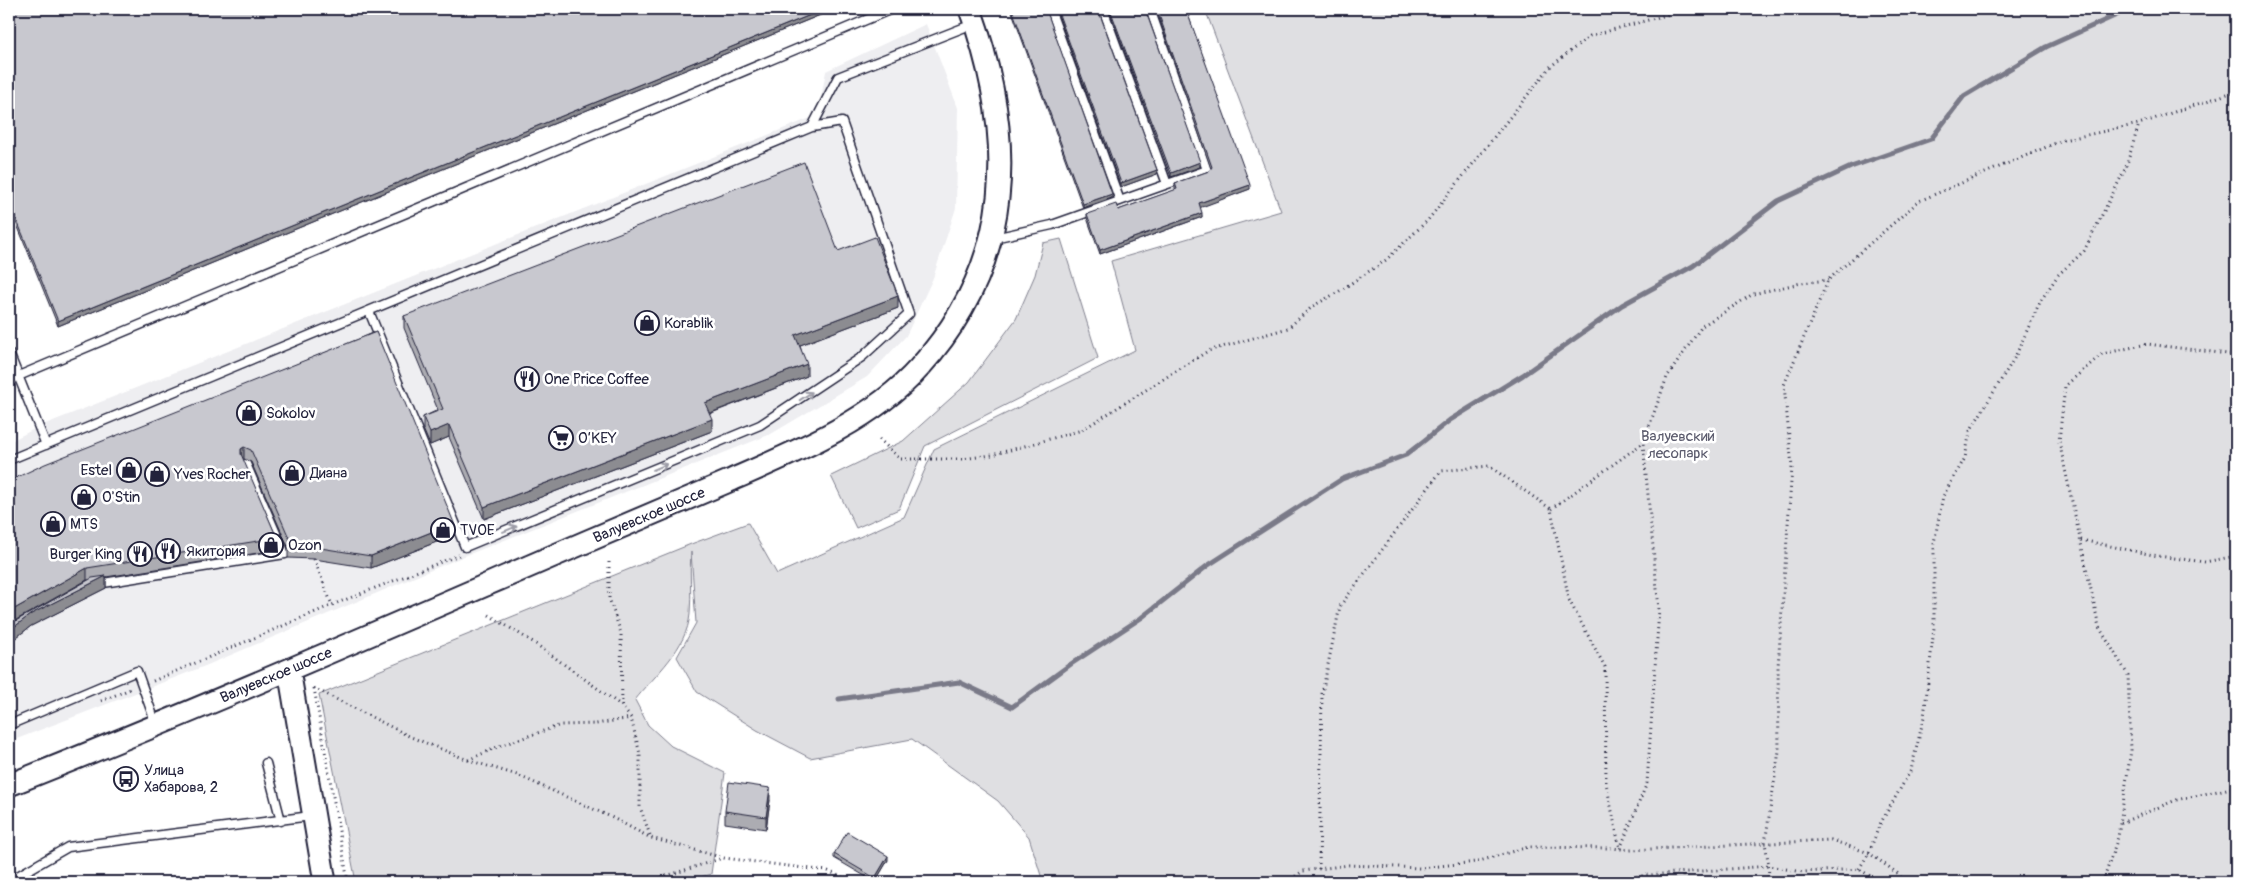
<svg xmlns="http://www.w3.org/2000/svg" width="2245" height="891" viewBox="0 0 2245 891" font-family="Pangolin,sans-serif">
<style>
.built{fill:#eeeef1}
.green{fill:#dfdfe2;stroke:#80808e}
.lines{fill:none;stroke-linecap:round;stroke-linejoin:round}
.stream{stroke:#7a7a88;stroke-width:5}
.lane-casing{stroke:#22223b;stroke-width:11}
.secondary-casing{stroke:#22223b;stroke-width:25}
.path{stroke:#22223b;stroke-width:3;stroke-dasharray:1 4;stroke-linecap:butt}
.lane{stroke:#fff;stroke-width:8}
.secondary{stroke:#fff;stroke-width:21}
.wall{fill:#acacb2;stroke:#22223b;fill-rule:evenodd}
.shaded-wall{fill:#8c8c91;stroke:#22223b}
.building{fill:#c8c8cf;stroke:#22223b}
.oneway{stroke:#9c9ca7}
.labels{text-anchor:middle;stroke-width:5;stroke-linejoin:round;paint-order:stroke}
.poi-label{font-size:15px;fill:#22223b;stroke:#fff;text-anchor:start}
.park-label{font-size:15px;fill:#5b5b6d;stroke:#fff}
.street-label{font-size:15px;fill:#22223b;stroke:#fff}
</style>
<rect width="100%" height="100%" fill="#fff"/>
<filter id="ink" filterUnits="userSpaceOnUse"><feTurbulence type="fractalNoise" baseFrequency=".02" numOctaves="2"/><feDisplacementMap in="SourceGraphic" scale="10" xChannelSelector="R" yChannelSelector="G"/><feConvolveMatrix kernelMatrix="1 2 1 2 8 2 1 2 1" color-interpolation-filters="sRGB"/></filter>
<g filter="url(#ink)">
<path class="built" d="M 926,24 L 958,108 L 956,208 L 933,278 L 906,336 L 867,377 L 771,434 L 462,557 L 205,666 L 9,742 L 9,442 L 38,427 L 818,115 L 826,71 Z
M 711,874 L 760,882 L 682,882 Z"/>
<path class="green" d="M 1205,9 L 2236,9 L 2236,882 L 1043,882 L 1029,837 L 998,801 L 912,739 L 810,758 L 757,730 L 697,692 L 677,657 L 696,623 L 691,552 C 689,572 692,593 690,614 C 687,648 656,674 635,700 L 648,725 L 671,746 L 725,773 L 711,874 L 682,882 L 356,882 L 319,695 L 691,544 L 748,523 L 777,574 L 904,517 L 934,449 L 1135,350 L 1111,261 L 1281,211 Z
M 1061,239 L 1098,358 L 925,446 L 899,509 L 856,528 L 831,476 L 903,441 L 969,382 L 1016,319 L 1035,275 L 1043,243 Z"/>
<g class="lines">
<path class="stream" d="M 839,699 L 959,682 L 1012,707 L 1071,664 L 1141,618 L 1207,566 L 1342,479 L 1406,455 L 1450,420 L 1523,375 L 1622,305 L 1693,266 L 1778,201 L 1851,167 L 1931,139 L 1964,96 L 2046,47 L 2130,9"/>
<defs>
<path id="lane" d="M 1050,9 L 1120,201
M 1103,9 L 1167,184
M 812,127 L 838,77 L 973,24
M 994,238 L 1052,225 L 1207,170 L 1150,9
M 9,353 L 46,445
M 9,380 L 892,9
M 9,460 L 812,127 L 842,122 L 909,314 L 862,357 L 760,425 L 465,547 L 369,311
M 97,584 L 285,554 L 246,464
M 9,725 L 137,671 L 156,724
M 266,763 L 281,821
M 9,881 L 68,847 L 311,816"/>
<path id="secondary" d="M 289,670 L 325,882
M 9,785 C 204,708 395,624 588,541 C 635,521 682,501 729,481 C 793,453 872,421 919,368 C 1016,261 1016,138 970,9"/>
</defs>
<use href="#lane" class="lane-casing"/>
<use href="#secondary" class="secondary-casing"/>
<path class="path" d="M 879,439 L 900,459 L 962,459 L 992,455 L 1082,430 L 1208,351 L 1288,328 L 1313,306 L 1338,292 L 1386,260 L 1428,220 L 1550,67 L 1590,36 L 1688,9
M 1551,509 L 1643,443
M 2081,540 L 2158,556 L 2205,562 L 2236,556
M 314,559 L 332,605
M 609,562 L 609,598 L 621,633 L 622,707 L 631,718 L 640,754 L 640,807 L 651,838
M 489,615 L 533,642 L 622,706
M 153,681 L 332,605 L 459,555
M 314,688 L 411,737 L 468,760 L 517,775 L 609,816 L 651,838 L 724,858 L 828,871 L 853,882
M 314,688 L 348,882
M 101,701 L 133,688
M 468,760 L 502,745 L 561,725 L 596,724 L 631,718
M 2121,823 L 2176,800 L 2236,787
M 1319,869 L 1322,694 L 1340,606 L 1441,471 L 1489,466 L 1551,509 L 1569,600 L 1605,667 L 1606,783 L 1620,849 L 1647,783 L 1659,610 L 1643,443 L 1667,377 L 1702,326 L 1753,294 L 1801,283 L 1828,280
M 1859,869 L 1869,853 L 1879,826 L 1911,770 L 1924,717 L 1934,628 L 1934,543 L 1943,496 L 1965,458 L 1970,431 L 2015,357 L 2040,302 L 2058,275 L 2084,251 L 2126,167 L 2139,124
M 647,882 L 723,858
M 1287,882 L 1303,871 L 1349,865 L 1421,868 L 1476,862 L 1528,847 L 1612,848 L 1630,850 L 1831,840 L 1869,853 L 1897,873 L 1905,882
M 1577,882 L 1605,881 L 1648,875 L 1769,866 L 1803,872 L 1859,869 L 1880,882
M 1683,882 L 1683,874
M 1768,882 L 1769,866 L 1765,843 L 1779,751 L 1778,667 L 1792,467 L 1784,385 L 1828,280 L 1919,201 L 2063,140 L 2139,124 L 2236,91
M 2103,882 L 2118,837 L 2131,750 L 2128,675 L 2099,627 L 2059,441 L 2065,386 L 2102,354 L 2147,344 L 2236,355"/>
<use href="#lane" class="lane"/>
<use href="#secondary" class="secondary"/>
</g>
<path class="wall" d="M 9,9 L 835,9 L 58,326 L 9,205 Z
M 1011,9 L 1046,9 L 1112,198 L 1083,208 Z
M 1056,9 L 1098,9 L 1157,174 L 1121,187 Z
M 1109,9 L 1145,9 L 1200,167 L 1171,177 Z
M 1156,9 L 1186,9 L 1250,189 L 1200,207 L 1202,217 L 1100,254 L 1087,218 L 1087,214 L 1118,210 L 1175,190 L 1175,183 L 1209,171 L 1211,169 Z
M 838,251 L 898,308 L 800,345 L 807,376 L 709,414 L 712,431 L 484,519 L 449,437 L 430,445 L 423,429 L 423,417 L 438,410 L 404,328 L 404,316 Z
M 376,332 L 454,535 L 371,568 L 314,559 L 288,558 L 288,547 L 251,462 L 244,459 L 243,460 L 277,538 L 277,550 L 106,577 L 106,588 L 31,626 L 9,643 L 9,481 ZM 87,580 L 89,580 L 12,623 L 11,623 Z
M 770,800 L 766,829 L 725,823 L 725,811 Z
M 834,854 L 888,860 L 875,882 L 834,858 Z"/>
<path class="shaded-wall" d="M 825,9 L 835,9 L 58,326 L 58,321 Z
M 1200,162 L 1200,167 L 1171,177 L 1171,173 Z
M 1157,170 L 1157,174 L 1121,187 L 1121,183 Z
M 1250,185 L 1250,189 L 1199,208 L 1199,203 Z
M 1112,194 L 1112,198 L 1083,208 L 1083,204 Z
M 1202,213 L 1202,217 L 1100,254 L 1100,250 Z
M 898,296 L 898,308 L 795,347 L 795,335 Z
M 807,364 L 807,376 L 705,415 L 705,403 Z
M 712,419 L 712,431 L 484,519 L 484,507 Z
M 449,425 L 449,437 L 430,445 L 430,433 Z
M 11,429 L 11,441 L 9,442 L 9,430 Z
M 244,447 L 244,459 L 241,461 L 241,466 L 241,449 Z
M 454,523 L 454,535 L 371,568 L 371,556 Z
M 87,568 L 87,580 L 9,624 L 9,612 Z
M 106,576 L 106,588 L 31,626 L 9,643 L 9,631 L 31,614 Z
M 770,788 L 770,800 L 766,829 L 766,817 Z
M 888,856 L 888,860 L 875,882 L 875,878 Z"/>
<path class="building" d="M 9,9 L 825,9 L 58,321 L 9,201 Z
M 1012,9 L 1046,9 L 1112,194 L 1083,204 Z
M 1057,9 L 1098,9 L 1157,170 L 1121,183 Z
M 1110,9 L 1145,9 L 1200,162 L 1171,173 Z
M 1157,9 L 1186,9 L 1250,185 L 1199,203 L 1202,213 L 1100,250 L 1087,214 L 1116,204 L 1118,210 L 1177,189 L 1175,183 L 1209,171 L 1212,167 Z
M 804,162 L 838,251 L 875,237 L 898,296 L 795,335 L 807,364 L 705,403 L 712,419 L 484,507 L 449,425 L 430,433 L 423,417 L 443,409 L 404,316 Z
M 376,332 L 454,523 L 371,556 L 314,547 L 288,546 L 290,540 L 251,450 L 244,447 L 241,449 L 241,454 L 277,538 L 87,568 L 9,612 L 9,481 L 45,464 Z
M 106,576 L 31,614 L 9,631 L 9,622 L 12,623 L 92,578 Z
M 729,782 L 770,788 L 766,817 L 725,811 Z
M 847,832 L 888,856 L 875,878 L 834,854 Z"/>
<defs><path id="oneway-shaft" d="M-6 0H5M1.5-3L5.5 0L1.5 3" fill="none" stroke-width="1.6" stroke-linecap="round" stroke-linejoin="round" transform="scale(1.25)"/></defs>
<g class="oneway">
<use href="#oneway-shaft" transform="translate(806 396) rotate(-33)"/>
<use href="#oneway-shaft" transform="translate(660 467) rotate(-23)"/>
<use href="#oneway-shaft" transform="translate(510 529) rotate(-22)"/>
</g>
</g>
<defs>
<symbol id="shop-ring" viewBox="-11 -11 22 22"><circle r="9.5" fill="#fff" stroke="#22223b" stroke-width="1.5"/><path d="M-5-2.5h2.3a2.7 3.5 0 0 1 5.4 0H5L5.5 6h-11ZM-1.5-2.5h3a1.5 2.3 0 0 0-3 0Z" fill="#22223b"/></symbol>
<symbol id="restaurant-ring" viewBox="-11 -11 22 22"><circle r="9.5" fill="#fff" stroke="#22223b" stroke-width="1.5"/><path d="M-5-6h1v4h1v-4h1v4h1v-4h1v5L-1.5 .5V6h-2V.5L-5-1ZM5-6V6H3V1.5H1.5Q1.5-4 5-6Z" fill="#22223b"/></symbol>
<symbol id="supermarket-ring" viewBox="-11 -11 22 22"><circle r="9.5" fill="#fff" stroke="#22223b" stroke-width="1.5"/><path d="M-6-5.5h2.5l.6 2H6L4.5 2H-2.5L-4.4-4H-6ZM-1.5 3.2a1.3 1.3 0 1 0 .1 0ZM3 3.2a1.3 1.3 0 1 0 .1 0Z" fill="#22223b"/></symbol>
<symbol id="bus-ring" viewBox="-11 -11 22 22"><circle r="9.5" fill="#fff" stroke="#22223b" stroke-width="1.5"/><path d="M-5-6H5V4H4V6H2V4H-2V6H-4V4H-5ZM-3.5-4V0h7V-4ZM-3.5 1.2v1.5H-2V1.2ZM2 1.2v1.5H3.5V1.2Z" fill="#22223b"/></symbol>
</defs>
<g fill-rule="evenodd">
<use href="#shop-ring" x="633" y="309" width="28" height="28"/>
<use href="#restaurant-ring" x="513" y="365" width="28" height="28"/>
<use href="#shop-ring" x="235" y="399" width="28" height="28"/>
<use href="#supermarket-ring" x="547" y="424" width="28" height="28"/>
<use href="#shop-ring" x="115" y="456" width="28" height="28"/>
<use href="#shop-ring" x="278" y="459" width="28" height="28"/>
<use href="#shop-ring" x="143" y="460" width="28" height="28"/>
<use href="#shop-ring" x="70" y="483" width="28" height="28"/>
<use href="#shop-ring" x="39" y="510" width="28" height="28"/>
<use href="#shop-ring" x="429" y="516" width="28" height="28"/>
<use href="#shop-ring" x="257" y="531" width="28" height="28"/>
<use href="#restaurant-ring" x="154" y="537" width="28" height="28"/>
<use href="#restaurant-ring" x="126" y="540" width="28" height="28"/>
<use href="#bus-ring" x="112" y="765" width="28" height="28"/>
</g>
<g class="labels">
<g class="poi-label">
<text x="664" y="328">Korablik</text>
<text x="544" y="384">One Price Coffee</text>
<text x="266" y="418">Sokolov</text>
<text x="578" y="443">O’KEY</text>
<text x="112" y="475" text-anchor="end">Estel</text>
<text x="310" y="478">Диана</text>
<text x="174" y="479">Yves Rocher</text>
<text x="102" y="502">O'Stin</text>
<text x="70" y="529">MTS</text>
<text x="460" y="535">TVOE</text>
<text x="288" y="550">Ozon</text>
<text x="186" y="556">Якитория</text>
<text x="122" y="559" text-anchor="end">Burger King</text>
<text x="144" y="775">Улица<tspan x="144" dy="17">Хабарова, 2</tspan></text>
</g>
<g class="park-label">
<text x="1678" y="441">Валуевский<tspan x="1678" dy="17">лесопарк</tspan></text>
</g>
<g class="street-label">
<text transform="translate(649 515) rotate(-23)" y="5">Валуевское шоссе</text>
<text transform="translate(276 675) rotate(-23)" y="5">Валуевское шоссе</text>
</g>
</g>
<rect width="2245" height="891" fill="none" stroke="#fff" stroke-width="30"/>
<rect x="15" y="15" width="2215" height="861" fill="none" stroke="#22223b" stroke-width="2" filter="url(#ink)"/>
</svg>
